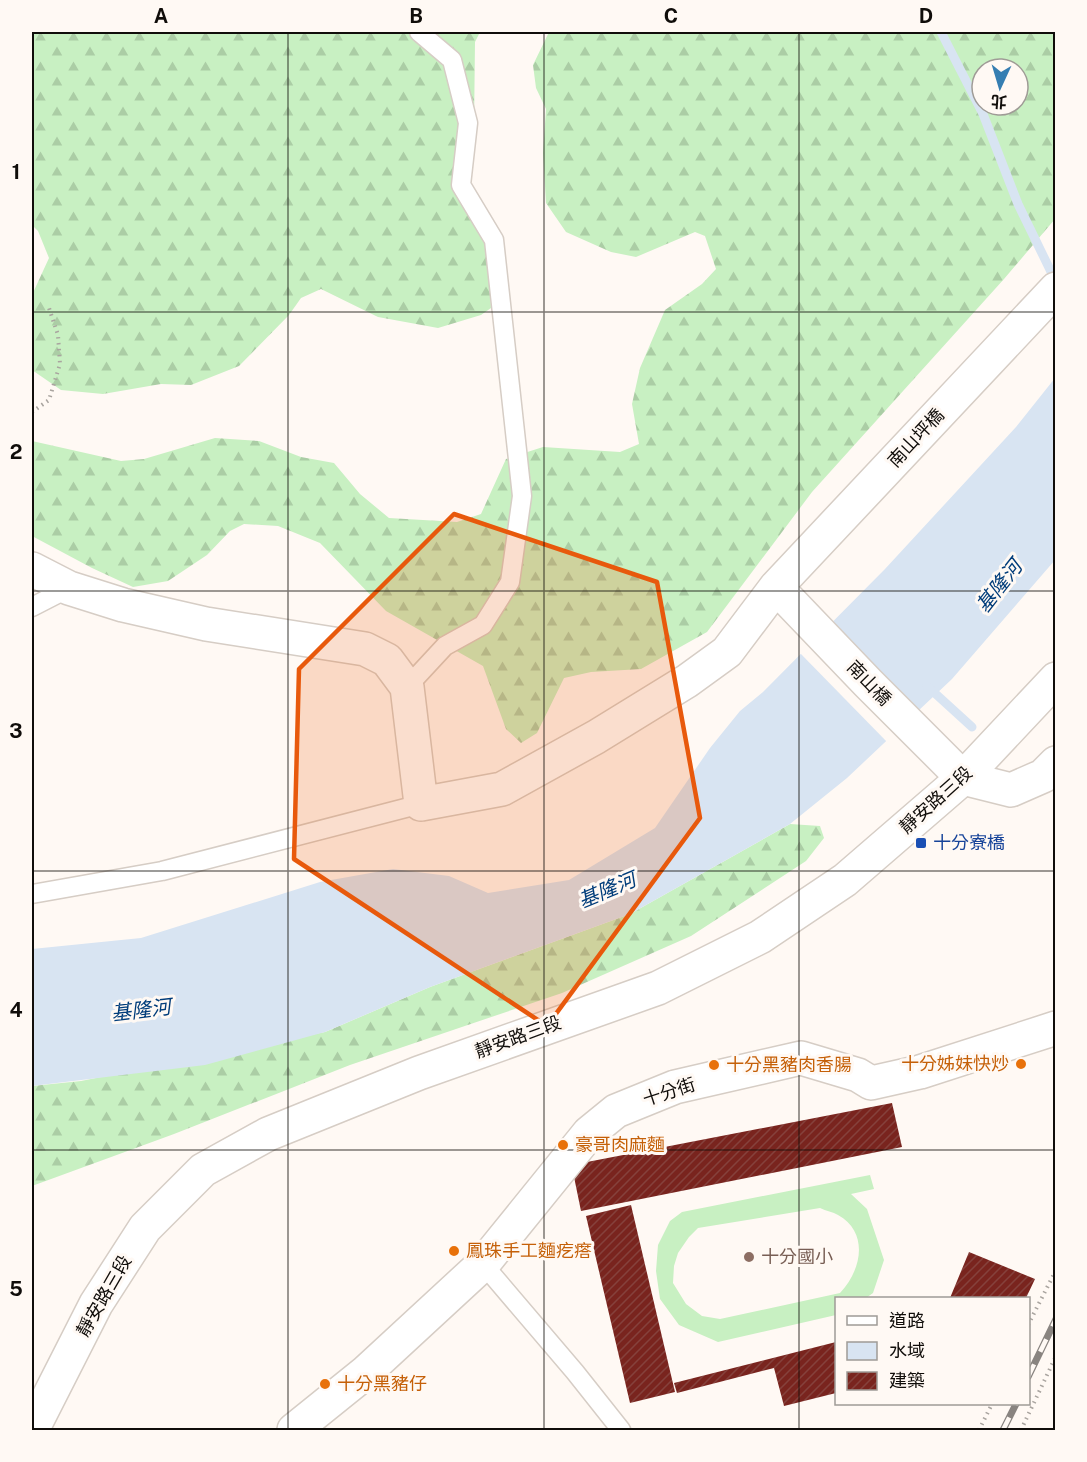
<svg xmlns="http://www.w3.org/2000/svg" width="1087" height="1462" viewBox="0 0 1087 1462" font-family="'Public Sans','Noto Sans TC',sans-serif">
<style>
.forest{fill:url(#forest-firs);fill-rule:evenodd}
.garden{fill:#c8f0c2;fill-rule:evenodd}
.water{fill:#d8e4f2}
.pier{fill:#fff9f4}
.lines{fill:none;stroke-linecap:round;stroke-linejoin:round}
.stream{stroke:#d8e4f2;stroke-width:9}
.building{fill:url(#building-hatch)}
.service-casing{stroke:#d6cdc5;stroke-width:21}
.minor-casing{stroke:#d6cdc5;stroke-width:36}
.secondary-casing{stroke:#d6cdc5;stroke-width:36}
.path{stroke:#a9a49f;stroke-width:4;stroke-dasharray:1.5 4.5;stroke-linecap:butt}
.service{stroke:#fff;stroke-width:18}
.minor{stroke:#fff;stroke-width:33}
.secondary{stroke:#fff;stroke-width:33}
.rail-casing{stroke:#898480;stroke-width:7}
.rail{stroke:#fff9f4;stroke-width:4.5;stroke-dasharray:14;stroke-linecap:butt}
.marked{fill:#e8590c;fill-opacity:0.2;stroke:#e8590c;stroke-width:4.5;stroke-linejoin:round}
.grid{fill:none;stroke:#100d0a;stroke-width:1.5;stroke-opacity:0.55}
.transit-dot{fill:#1a4fb4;stroke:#fff9f4;stroke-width:2}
.food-dot{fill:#e8710a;stroke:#fff9f4;stroke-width:2}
.education-dot{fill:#8d6e63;stroke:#fff9f4;stroke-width:2}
.labels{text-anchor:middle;stroke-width:6;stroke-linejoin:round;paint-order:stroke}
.street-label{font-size:18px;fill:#100d0a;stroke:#fff9f4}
.transit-label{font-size:18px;fill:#164399;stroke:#fff9f4;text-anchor:start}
.food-label{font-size:18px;fill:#c56008;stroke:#fff9f4;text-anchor:start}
.education-label{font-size:18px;fill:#785e54;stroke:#fff9f4;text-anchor:start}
.water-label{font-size:20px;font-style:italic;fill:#003c7a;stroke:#fff9f4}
.neatline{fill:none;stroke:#100d0a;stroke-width:2}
.grid-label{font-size:20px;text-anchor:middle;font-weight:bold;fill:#100d0a}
</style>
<defs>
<pattern id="forest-firs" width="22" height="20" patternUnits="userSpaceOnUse" patternTransform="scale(1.5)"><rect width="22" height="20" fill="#c8f0c2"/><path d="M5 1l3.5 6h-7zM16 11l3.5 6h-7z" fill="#abcda5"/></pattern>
<pattern id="building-hatch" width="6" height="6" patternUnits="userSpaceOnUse" patternTransform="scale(1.5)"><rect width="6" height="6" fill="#79241e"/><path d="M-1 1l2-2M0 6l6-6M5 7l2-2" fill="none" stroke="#85413c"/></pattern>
</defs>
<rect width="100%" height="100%" fill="#fff9f4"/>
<path class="forest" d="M 32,32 L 480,32 L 475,42 L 474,128 L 461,197 L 488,245 L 491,308 L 481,315 L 438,328 L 378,317 L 321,289 L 301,298 L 289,315 L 239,366 L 191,385 L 161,384 L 103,394 L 61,390 L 32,370 L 32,295 L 49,258 L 38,231 L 32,225 Z
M 549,32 L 1055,32 L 1055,219 L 1004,279 L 812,492 L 707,632 L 641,669 L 591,672 L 564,678 L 537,733 L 521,743 L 506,729 L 483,666 L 386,611 L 320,543 L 278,526 L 244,524 L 230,531 L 207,555 L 168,581 L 133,587 L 92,568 L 32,536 L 32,441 L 121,461 L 144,459 L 215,438 L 259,441 L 301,457 L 334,463 L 360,494 L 389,518 L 457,522 L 481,514 L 506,459 L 543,447 L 620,452 L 639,444 L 632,404 L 640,368 L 665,310 L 702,284 L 716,269 L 705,236 L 695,232 L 636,257 L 611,252 L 566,232 L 546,203 L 543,153 L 546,109 L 536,88 L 533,65 ZM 982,69 L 1018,69 L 1018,105 L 982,105 Z
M 790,824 L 820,826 L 824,838 L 806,861 L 691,936 L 562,993 L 350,1065 L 174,1134 L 32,1186 L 32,1086 L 81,1081 L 325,1032 L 430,987 L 630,914 Z"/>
<path class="garden" d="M 870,1175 L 874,1189 L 851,1194 L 867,1209 L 884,1260 L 873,1293 L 866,1298 L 836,1298 L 836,1315 L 718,1342 L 679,1325 L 660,1299 L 656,1271 L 658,1245 L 670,1221 L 682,1212 ZM 820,1208 C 826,1211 833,1212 838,1215 C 870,1233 861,1271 840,1293 L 720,1319 L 702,1316 L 686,1304 L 673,1283 L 674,1266 L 678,1253 L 689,1237 L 698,1228 Z"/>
<path class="water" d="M 1055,378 L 1055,560 L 952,679 L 847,778 L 790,824 L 630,914 L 430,987 L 325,1032 L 205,1065 L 32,1086 L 32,949 L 141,938 L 320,882 L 393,869 L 449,876 L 488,893 L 569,880 L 655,828 L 710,748 L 740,711 L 763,692 L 885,569 L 1016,427 Z"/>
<path class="pier" d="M 828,623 L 918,715 L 888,743 L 799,652 Z"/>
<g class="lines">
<path class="stream" d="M 941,32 L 983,114 L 1018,204 L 1056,282
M 927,686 L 972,727"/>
</g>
<path class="building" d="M 892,1103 L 902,1147 L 581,1211 L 573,1172 L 587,1162 Z
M 631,1205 L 675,1392 L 630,1403 L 586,1216 Z
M 969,1252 L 1035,1279 L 1026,1298 L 950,1298 Z
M 836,1342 L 836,1393 L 784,1406 L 774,1368 L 677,1393 L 674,1383 Z"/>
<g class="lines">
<defs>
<path id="service" d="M 32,607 L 69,588
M 407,687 L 445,646 L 483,625 L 510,582 L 522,496 L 494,240 L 461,185 L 468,123 L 452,60 L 419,32
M 32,894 L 162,871 L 421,804
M 483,1264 L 575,1372 L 621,1430"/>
<path id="minor" d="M 32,569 L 69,588 L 123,605 L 206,624 L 365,649 L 387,660 L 407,687 L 421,804 L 502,789 L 596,737 L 687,681 L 727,652 L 776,587 L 1056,289
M 776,587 L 868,683 L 963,778 L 1011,790 L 1043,776 L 1056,763
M 294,1430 L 366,1372 L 483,1264 L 589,1133 L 616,1111 L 675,1087 L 801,1058 L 858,1075 L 871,1083 L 920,1072 L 1056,1028"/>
<path id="secondary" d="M 32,1430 L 96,1304 L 145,1228 L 203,1170 L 268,1134 L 419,1073 L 658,988 L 760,937 L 845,880 L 963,778 L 1056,679"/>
</defs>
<use href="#service" class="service-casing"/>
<use href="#minor" class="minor-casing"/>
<use href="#secondary" class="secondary-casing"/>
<path class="path" d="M 32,412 L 49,400 L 60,364 L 58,335 L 48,305
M 1028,1325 L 1056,1270
M 979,1430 L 992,1404
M 1021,1430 L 1056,1356"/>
<use href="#service" class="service"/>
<use href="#minor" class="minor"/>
<use href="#secondary" class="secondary"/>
<defs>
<path id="rail" d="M 1028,1377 L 1056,1319
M 1003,1430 L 1016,1404"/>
</defs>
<use href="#rail" class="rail-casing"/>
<use href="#rail" class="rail"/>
</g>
<path class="marked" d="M 454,514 L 657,582 L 700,818 L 547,1026 L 294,859 L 299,669 Z"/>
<path class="grid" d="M 288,32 L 288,1430M 544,32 L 544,1430M 799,32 L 799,1430M 32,312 L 1056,312M 32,591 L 1056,591M 32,871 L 1056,871M 32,1150 L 1056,1150"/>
<rect class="transit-dot" x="915" y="837" width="12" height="12" rx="3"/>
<g class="food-dot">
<circle cx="1021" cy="1064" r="6"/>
<circle cx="714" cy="1065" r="6"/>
<circle cx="563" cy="1145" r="6"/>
<circle cx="454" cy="1251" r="6"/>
<circle cx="325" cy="1384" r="6"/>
</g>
<circle class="education-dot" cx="749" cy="1257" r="6"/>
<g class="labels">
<g class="street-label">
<text transform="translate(916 438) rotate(-47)" y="6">南山坪橋</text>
<text transform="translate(869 683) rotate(46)" y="6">南山橋</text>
<text transform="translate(936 800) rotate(-42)" y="6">靜安路三段</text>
<text transform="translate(518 1037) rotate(-20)" y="6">靜安路三段</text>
<text transform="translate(669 1092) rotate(-18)" y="6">十分街</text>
<text transform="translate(104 1296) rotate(-60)" y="6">靜安路三段</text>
</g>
<g class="transit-label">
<text x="933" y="849">十分寮橋</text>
</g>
<g class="food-label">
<text x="1009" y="1070" text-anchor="end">十分姊妹快炒</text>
<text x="726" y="1071">十分黑豬肉香腸</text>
<text x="575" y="1151">豪哥肉麻麵</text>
<text x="466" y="1257">鳳珠手工麵疙瘩</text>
<text x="337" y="1390">十分黑豬仔</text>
</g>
<g class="education-label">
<text x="761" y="1263">十分國小</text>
</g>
<g class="water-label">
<text transform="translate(999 586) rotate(-52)" y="7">基隆河</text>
<text transform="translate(607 890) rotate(-23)" y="7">基隆河</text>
<text transform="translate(141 1010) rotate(-7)" y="7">基隆河</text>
</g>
</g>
<rect width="1087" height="1462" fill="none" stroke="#fff9f4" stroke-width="66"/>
<rect x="835" y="1297" width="195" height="108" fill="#fff9f4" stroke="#9f9b96" stroke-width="1.5"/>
<rect x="847" y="1316" width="30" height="9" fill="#ffffff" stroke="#9f9b96" stroke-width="1.5"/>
<text x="889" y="1327" font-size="18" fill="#100d0a">道路</text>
<rect x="847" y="1342" width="30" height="18" fill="#d8e4f2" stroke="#9f9b96" stroke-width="1.5"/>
<text x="889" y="1357" font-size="18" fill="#100d0a">水域</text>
<rect x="847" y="1372" width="30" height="18" fill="url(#building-hatch)" stroke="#9f9b96" stroke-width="1.5"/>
<text x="889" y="1387" font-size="18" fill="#100d0a">建築</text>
<g transform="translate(1000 87) rotate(184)"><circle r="28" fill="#fff9f4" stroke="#9f9b96" stroke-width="1.5"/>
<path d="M0-4.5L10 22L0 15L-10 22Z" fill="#357eb2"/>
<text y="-9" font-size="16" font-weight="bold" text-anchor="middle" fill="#100d0a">北</text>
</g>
<rect x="33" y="33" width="1021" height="1396" class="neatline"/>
<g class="grid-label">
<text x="161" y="23">A</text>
<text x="416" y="23">B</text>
<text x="671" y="23">C</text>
<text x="926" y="23">D</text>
<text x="16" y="179">1</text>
<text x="16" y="459">2</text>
<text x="16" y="738">3</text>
<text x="16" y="1017">4</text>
<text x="16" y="1296">5</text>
</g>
</svg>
